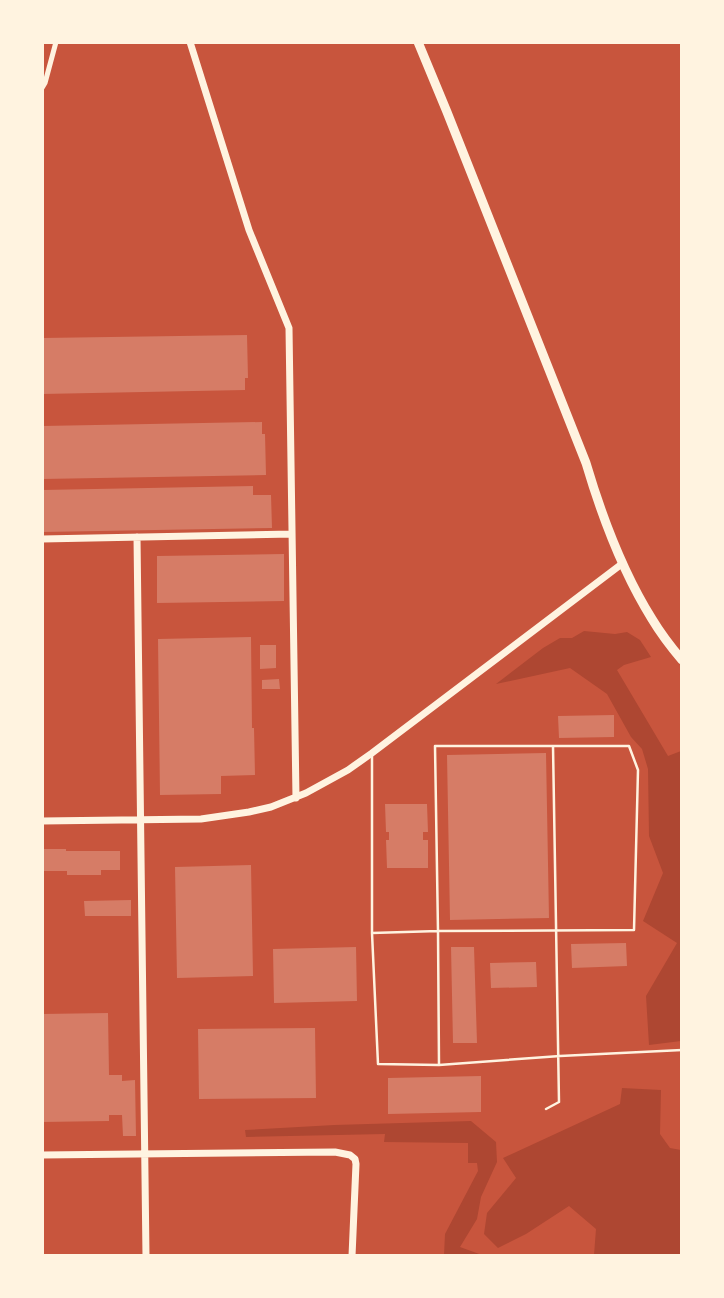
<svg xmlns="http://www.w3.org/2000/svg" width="724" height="1298" viewBox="0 0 724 1298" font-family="'Noto Serif',serif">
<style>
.green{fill:#ae4732}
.building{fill:#d67c66}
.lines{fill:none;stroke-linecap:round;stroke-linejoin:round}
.service{stroke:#fff3e0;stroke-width:2.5}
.minor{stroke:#fff3e0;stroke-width:5}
.tertiary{stroke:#fff3e0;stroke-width:7}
.primary{stroke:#fff3e0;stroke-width:9}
</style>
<rect width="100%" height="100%" fill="#c8553d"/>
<path class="green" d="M 584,631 L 615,634 L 627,632 L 640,640 L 651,657 L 624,665 L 617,670 L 668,756 L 681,751 L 681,1041 L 649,1045 L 646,996 L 677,943 L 643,921 L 663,873 L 649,836 L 648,769 L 642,749 L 631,737 L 607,694 L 570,668 L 496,684 L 543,648 L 560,638 L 572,638 Z
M 622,1088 L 661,1090 L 660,1134 L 670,1148 L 681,1150 L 681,1255 L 594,1255 L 596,1229 L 569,1206 L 526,1234 L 498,1248 L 484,1234 L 487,1213 L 516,1178 L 503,1158 L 620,1104 Z
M 471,1121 L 496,1142 L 497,1162 L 481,1197 L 477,1219 L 460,1247 L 482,1255 L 444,1255 L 445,1234 L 478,1171 L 477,1163 L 468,1163 L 468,1143 L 384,1142 L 385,1134 L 246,1137 L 245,1130 L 334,1125 Z"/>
<path class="building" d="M 247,335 L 248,378 L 245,378 L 245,390 L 42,394 L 42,338 Z
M 262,422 L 262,434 L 265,434 L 266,475 L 42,479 L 42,426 Z
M 253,486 L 253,495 L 271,495 L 272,528 L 42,532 L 42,490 Z
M 284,554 L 284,601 L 157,603 L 157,556 Z
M 251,637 L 252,728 L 254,728 L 255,775 L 221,776 L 221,794 L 160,795 L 158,639 Z
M 260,645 L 276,645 L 276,668 L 260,669 Z
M 279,679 L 280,689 L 262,689 L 262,680 Z
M 614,715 L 614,737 L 559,738 L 558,716 Z
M 546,753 L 549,918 L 450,920 L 447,755 Z
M 385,804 L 427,804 L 428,832 L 423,832 L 423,840 L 428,840 L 428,868 L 387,868 L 386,840 L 389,840 L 389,832 L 386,832 Z
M 42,849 L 66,849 L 66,851 L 120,851 L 120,870 L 101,870 L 101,875 L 67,875 L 67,871 L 42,871 Z
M 251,865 L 253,976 L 177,978 L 175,867 Z
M 131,900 L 131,916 L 85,916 L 84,901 Z
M 626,943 L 627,966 L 572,968 L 571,944 Z
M 356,947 L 357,1001 L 274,1003 L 273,949 Z
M 451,947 L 474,947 L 477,1043 L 453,1043 Z
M 536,962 L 537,987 L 491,988 L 490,963 Z
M 108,1013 L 109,1075 L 122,1075 L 122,1081 L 135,1080 L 136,1136 L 123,1136 L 122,1115 L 109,1115 L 109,1121 L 42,1122 L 42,1014 Z
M 315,1028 L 316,1098 L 199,1099 L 198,1029 Z
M 481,1076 L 481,1112 L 388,1114 L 388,1078 Z"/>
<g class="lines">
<path class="service" d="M 435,746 L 629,746 L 638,770 L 634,930 L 438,931 Z
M 372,754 L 372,933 L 378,1064 L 439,1065 L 560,1056 L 682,1050
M 372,933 L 438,931 L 439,1065
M 546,1109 L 559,1102 L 553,746"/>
<path class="minor" d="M 42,88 L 45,83 L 56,42"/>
<path class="tertiary" d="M 190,42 L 249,230 L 289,328 L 296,798
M 137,537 L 146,1256
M 42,539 L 292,534
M 42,821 L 201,819 L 249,812 L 271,807 L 306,793 L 348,770 L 372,753 L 623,563
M 42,1155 L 335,1152 L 350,1155 L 355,1159 L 356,1164 L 352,1256"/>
<path class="primary" d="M 418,42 L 447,112 L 586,463 C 602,517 622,571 652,619 C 661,634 671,647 682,660"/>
</g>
<rect width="724" height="1298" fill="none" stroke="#fff3e0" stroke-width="88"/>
</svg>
